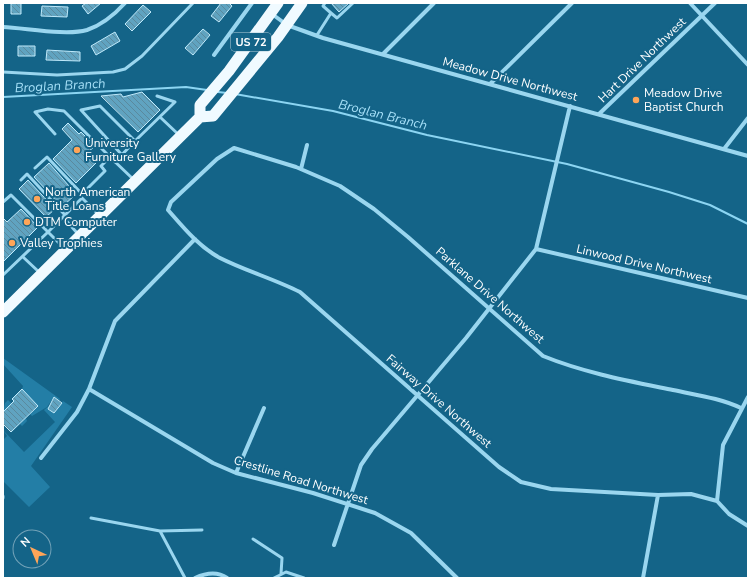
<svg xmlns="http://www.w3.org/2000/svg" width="751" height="581" viewBox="0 0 751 581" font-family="'Nunito Sans',sans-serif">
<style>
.grass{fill:#237ea6}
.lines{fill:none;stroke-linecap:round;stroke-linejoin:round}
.stream{stroke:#8cd5f2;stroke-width:2}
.building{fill:url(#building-back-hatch);stroke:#c0eafb}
.service{stroke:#9ad6ef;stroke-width:3}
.minor{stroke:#9ad6ef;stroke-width:4}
.trunk{stroke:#f0faff;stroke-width:11}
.poi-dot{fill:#ffa558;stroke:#146488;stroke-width:1.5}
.labels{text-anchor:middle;stroke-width:4;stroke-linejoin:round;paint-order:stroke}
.shield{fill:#146488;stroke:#b8d0db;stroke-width:1}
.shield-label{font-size:11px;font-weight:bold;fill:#fff}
.street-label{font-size:12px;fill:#fff;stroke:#146488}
.poi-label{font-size:12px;fill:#fff;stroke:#146488;text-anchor:start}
.water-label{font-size:13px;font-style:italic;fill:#a5dff7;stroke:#146488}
</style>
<defs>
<pattern id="building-back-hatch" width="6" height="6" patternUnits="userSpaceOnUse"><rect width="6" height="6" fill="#60a3c0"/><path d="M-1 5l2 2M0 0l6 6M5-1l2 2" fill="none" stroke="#5a899d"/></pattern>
</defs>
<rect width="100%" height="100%" fill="#146488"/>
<path class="grass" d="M 3,358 L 60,399 L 59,400 L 54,397 L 47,407 L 32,416 L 30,414 L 37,406 L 22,389 L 23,386 L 3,364 Z
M 8,400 L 26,418 L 27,421 L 22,426 L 20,424 L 22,421 L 9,406 L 3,412 L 5,403 Z
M 63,401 L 72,407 L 31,466 L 50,487 L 29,507 L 3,481 L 3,440 L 7,436 L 3,430 L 24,452 L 55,422 L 44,410 L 52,403 L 48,409 L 54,413 Z"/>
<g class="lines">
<path class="stream" d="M 218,92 L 227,93
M 235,94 L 333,111 L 427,135 L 567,164 L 669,192 L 710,205 L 748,224
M 3,97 L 186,87 L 207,90"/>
</g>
<path class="building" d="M 11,3 L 21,3 L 21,14 L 11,14 Z
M 86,3 L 101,3 L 88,14 L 82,6 Z
M 221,3 L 229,3 L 232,6 L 219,22 L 211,16 Z
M 331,3 L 349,3 L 339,12 Z
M 143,5 L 151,12 L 132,31 L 125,24 Z
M 42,6 L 68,7 L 67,17 L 41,16 Z
M 203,29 L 210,35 L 193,55 L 185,48 Z
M 115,32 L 120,41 L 96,55 L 91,46 Z
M 18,46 L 35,46 L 35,56 L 18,56 Z
M 47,50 L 80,52 L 80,61 L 46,60 Z
M 142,92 L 160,110 L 138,132 L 101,96 L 121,94 L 123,97 Z
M 68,123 L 79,134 L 81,132 L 95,146 L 87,153 L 96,163 L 76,183 L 53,159 L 72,140 L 62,129 Z
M 49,163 L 76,194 L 62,207 L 34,177 Z
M 28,180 L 55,209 L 46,217 L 19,189 Z
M 21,209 L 38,227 L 3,262 L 3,218 L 7,222 Z
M 22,389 L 38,406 L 11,432 L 3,424 L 3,412 L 14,401 L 12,399 Z
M 54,397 L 62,403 L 54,413 L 48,409 Z"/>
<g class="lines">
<path class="service" d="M 331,13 L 337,18 L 353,3
M 317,35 L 331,13 L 323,6 L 325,3
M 3,72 L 57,75 L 113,72 L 125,69 L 142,56 L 193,3
M 160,117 L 179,135
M 55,134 L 35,112 L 48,109 L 64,111 L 110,157
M 122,155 L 81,110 L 100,106 L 135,141 L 175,102 L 157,96
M 115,162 L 135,141
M 35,168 L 47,157 L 82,194
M 21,180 L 27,174 L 65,215
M 3,202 L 11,195 L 48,232 L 63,217
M 98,214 L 80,196 L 105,171 L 101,166 L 110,157 L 133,179
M 78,234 L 63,217 L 82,198
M 23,257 L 39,272
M 3,275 L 48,232 L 65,249
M 3,496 L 3,498
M 91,518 L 160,531 L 185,578
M 160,531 L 202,530
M 253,539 L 282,558 L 281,574
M 274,578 L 286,572 L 304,578"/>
<path class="minor" d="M 690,3 L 748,65
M 272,14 L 287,25 L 323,38 L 748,156
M 3,27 C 26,28 66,36 87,30 C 102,25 115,14 125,3
M 383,54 L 434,3
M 214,55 L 252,3
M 490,84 L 572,3
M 599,114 L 715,3
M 724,149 L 748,118
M 301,169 L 307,145
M 536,249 L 748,298
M 89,389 L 213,463 L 236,473 L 313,493 L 375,513 L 411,533 L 457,578
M 741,408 C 720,398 696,395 673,390 C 629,381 585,373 543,356 L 408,237 L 374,209 L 340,186 L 296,167 L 234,148 L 217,159 L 171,202 L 168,210 C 183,227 199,247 220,258 C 246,271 274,279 300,292 L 499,467 L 521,482 L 551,489 L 658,495 L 691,494 L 717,501 L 729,514 L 748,526
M 41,458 L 77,412 L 89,389 L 115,321 L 195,239
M 236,473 L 264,408
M 717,501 L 723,445 L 748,397
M 334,545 L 361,465 L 372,449 L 466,338 L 536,249 L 570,106
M 195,578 C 206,573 217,571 227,578
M 643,578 L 658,495"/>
<path class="trunk" d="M 200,117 L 200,105 L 229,71 L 278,3
M 3,312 L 200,117 L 213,116 L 278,37 L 302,3"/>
</g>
<g class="poi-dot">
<circle cx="636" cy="100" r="4"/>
<circle cx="77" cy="150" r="4"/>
<circle cx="37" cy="199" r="4"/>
<circle cx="27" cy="222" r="4"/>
<circle cx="12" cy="243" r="4"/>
</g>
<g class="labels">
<rect class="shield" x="231" y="33" width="40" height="18" rx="3"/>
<g class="shield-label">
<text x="251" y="46">US 72</text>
</g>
<g class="street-label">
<text transform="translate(642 60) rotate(-44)" y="4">Hart Drive Northwest</text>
<text transform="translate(510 79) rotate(15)" y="4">Meadow Drive Northwest</text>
<text transform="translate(644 264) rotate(13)" y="4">Linwood Drive Northwest</text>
<text transform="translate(490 295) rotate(41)" y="4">Parklane Drive Northwest</text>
<text transform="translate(439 401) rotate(41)" y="4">Fairway Drive Northwest</text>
<text transform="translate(301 480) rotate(17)" y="4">Crestline Road Northwest</text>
</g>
<g class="poi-label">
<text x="644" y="97">Meadow Drive<tspan x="644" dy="14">Baptist Church</tspan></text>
<text x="85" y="147">University<tspan x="85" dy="14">Furniture Gallery</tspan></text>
<text x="45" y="196">North American<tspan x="45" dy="14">Title Loans</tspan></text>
<text x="35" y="226">DTM Computer</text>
<text x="20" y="247">Valley Trophies</text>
</g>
<g class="water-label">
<text transform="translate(60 85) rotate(-3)" y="5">Broglan Branch</text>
<text transform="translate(383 114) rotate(14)" y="5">Broglan Branch</text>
</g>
</g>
<rect width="751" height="581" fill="none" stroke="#ffffff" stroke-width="8"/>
<g transform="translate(32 549) rotate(316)"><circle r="19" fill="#146488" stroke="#72a2b8"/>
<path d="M0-3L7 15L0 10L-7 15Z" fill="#ffa558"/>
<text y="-6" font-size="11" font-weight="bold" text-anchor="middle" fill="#ffffff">N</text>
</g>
</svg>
